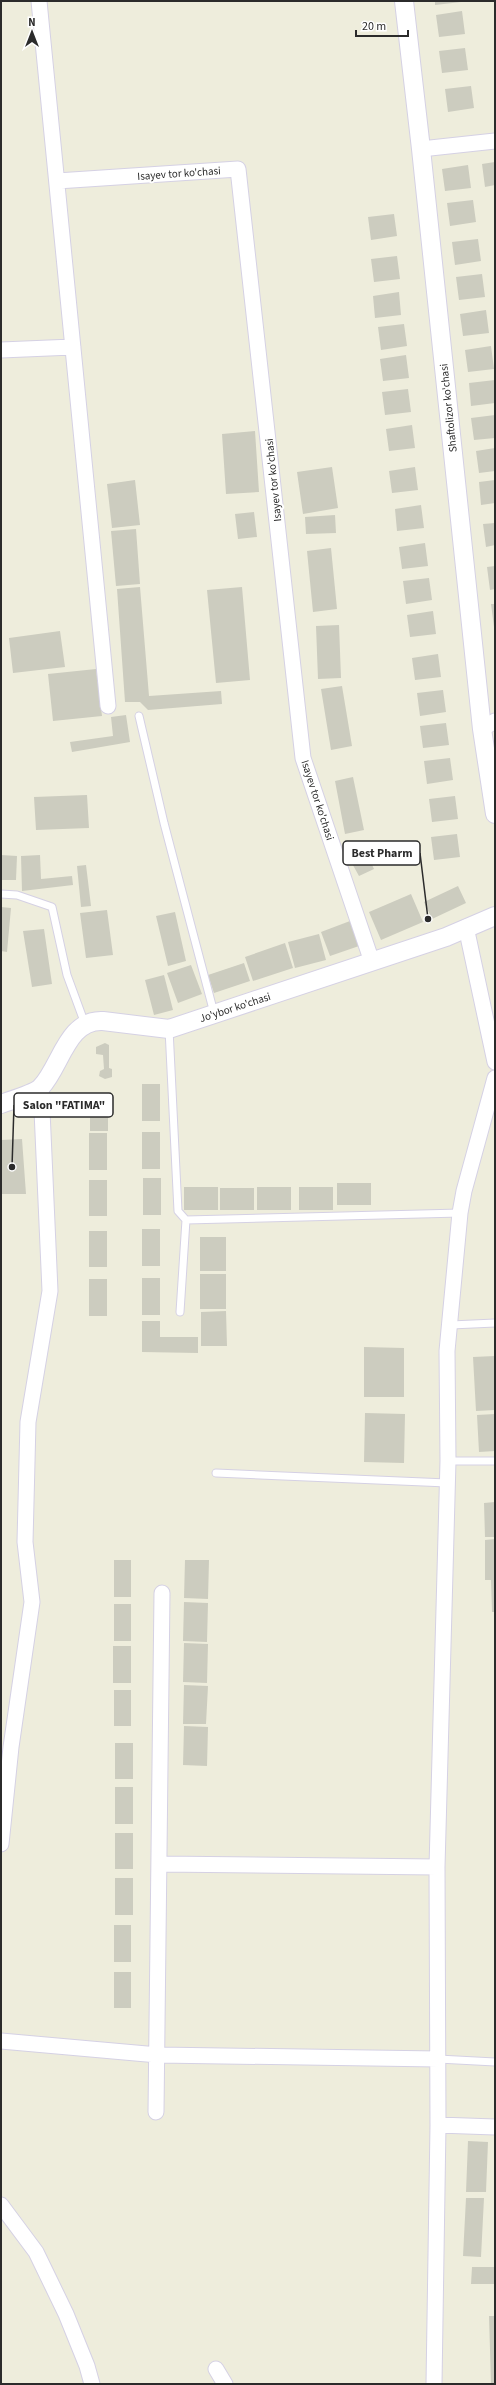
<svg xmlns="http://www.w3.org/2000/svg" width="496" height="2385" viewBox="0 0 496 2385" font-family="'Source Sans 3',sans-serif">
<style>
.building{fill:#ccccbf}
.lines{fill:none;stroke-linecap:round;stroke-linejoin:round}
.service-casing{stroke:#d5d1e4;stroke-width:9}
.minor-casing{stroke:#d5d1e4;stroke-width:17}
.tertiary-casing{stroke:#d5d1e4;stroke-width:20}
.service{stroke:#fff;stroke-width:7}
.minor{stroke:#fff;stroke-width:15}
.tertiary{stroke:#fff;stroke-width:18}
.labels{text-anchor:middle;stroke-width:4;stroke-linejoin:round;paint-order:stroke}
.street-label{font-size:11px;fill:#2b2b2b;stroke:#fff}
.leader{fill:none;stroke:#2b2b2b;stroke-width:1.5}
.callout-dot{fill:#2b2b2b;stroke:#fff;stroke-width:1.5}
.callout{fill:#fff;stroke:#2b2b2b;stroke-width:1.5}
.callout-label{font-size:12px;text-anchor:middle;font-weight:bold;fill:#2b2b2b}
</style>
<rect width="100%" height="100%" fill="#eeeddc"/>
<path class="building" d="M 435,1 L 461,1 L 461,2 L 435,5 Z
M 462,11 L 465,34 L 439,37 L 436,15 Z
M 465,48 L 468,70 L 442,73 L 439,51 Z
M 471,86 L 474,108 L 448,112 L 445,89 Z
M 495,162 L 495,185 L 485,187 L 482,164 Z
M 468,165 L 471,188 L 445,191 L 442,169 Z
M 473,200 L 476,222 L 450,226 L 447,203 Z
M 394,214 L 397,236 L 371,240 L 368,217 Z
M 478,239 L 481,261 L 455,265 L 452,242 Z
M 397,256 L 400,279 L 374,282 L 371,259 Z
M 482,274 L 485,297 L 459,300 L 456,277 Z
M 399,292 L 401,315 L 375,318 L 373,296 Z
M 486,310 L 489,333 L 463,336 L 460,314 Z
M 404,324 L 407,346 L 381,350 L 378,327 Z
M 491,346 L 494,369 L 468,372 L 465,350 Z
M 406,355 L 409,378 L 383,381 L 380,359 Z
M 495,380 L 495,403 L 471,406 L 469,383 Z
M 408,389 L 411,412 L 385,415 L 382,392 Z
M 495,415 L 495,438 L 474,440 L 471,418 Z
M 412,425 L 415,448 L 389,451 L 386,429 Z
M 255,431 L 259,492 L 226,494 L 222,434 Z
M 495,448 L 495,471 L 479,473 L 476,451 Z
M 332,467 L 338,508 L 303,514 L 297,472 Z
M 415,467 L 418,490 L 392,493 L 389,471 Z
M 135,480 L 140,525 L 112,528 L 107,484 Z
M 495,480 L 495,503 L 481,505 L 479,482 Z
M 421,505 L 424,528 L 397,531 L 395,509 Z
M 254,512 L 257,537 L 238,539 L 235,514 Z
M 335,515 L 336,533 L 306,534 L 305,517 Z
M 495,523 L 495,545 L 486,547 L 483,524 Z
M 136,529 L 140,584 L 116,586 L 111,531 Z
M 425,543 L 428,566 L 402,569 L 399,547 Z
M 331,548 L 337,609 L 313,612 L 307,551 Z
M 495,566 L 495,589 L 490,590 L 487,567 Z
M 429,578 L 432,600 L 406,604 L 403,581 Z
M 140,587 L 149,696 L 221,691 L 222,704 L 148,710 L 140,702 L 125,702 L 117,589 Z
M 242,587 L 250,680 L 216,683 L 207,590 Z
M 491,604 L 495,604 L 495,627 L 494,627 Z
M 433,611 L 436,634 L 410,637 L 407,615 Z
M 339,625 L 341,678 L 318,679 L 316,626 Z
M 60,631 L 65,667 L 13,673 L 9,638 Z
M 438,654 L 441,677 L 415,680 L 412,658 Z
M 96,669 L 102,716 L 53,721 L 48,674 Z
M 342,686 L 352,746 L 331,750 L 321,689 Z
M 443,690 L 446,712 L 420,716 L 417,693 Z
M 126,715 L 130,742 L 72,752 L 70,742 L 113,736 L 111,717 Z
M 446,723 L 449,745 L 423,748 L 420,726 Z
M 450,758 L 453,780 L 427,784 L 424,761 Z
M 353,777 L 364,830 L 345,834 L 335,781 Z
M 87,795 L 89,828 L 36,830 L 34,797 Z
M 455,796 L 458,819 L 432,822 L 429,799 Z
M 457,834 L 460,857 L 434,860 L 431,837 Z
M 365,850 L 374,869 L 359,876 L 349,858 Z
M 1,855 L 17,856 L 16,880 L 1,880 Z
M 40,855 L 41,879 L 72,876 L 73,885 L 22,891 L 21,856 Z
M 86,865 L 91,906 L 81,907 L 77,866 Z
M 458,886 L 466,903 L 432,919 L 424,902 Z
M 411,894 L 423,922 L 381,940 L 369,912 Z
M 1,907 L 11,908 L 7,952 L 1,951 Z
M 107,910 L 113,955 L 86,958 L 80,913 Z
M 175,912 L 186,961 L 168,966 L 156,916 Z
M 350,921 L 359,946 L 330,956 L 321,932 Z
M 44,929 L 52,984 L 32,987 L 23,931 Z
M 319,934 L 326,960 L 295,968 L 288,942 Z
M 285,943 L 293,968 L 253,981 L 245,957 Z
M 244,963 L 250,981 L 214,993 L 208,975 Z
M 191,965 L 202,994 L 178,1003 L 167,973 Z
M 164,975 L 173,1010 L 154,1015 L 145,980 Z
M 105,1043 L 109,1045 L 109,1068 L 112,1069 L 112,1077 L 105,1079 L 99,1076 L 100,1071 L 104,1069 L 103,1055 L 96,1054 L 96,1047 Z
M 142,1084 L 160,1084 L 160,1121 L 142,1121 Z
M 90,1094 L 108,1094 L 108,1131 L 90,1131 Z
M 142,1132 L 160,1132 L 160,1169 L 142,1169 Z
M 89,1133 L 107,1133 L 107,1170 L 89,1170 Z
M 22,1139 L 26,1194 L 1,1194 L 1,1140 Z
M 143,1178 L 161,1178 L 161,1215 L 143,1215 Z
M 89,1180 L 107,1180 L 107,1216 L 89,1216 Z
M 337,1183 L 371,1183 L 371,1205 L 337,1205 Z
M 184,1187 L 218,1187 L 218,1210 L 184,1210 Z
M 257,1187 L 291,1187 L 291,1210 L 257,1210 Z
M 299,1187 L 333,1187 L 333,1210 L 299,1210 Z
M 220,1188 L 254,1188 L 254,1210 L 220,1210 Z
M 142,1229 L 160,1229 L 160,1266 L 142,1266 Z
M 89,1231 L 107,1231 L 107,1267 L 89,1267 Z
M 200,1237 L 226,1237 L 226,1271 L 200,1271 Z
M 200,1274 L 226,1274 L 226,1309 L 200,1309 Z
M 142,1278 L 160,1278 L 160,1315 L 142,1315 Z
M 89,1279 L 107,1279 L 107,1316 L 89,1316 Z
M 226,1311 L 227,1346 L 201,1346 L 201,1312 Z
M 142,1321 L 160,1321 L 160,1337 L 198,1337 L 198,1353 L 142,1352 Z
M 364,1347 L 404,1348 L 404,1397 L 364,1397 Z
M 495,1356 L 495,1410 L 476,1411 L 473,1357 Z
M 365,1413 L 405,1414 L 404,1463 L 364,1462 Z
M 495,1414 L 495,1451 L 479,1452 L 477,1415 Z
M 495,1502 L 495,1537 L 485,1537 L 484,1503 Z
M 495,1539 L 495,1612 L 492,1612 L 491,1580 L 485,1580 L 485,1540 Z
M 114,1560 L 131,1560 L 131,1597 L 114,1597 Z
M 185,1560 L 209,1560 L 208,1599 L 184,1598 Z
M 184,1602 L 208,1603 L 207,1642 L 183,1641 Z
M 114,1604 L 131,1604 L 131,1641 L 114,1641 Z
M 184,1643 L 208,1644 L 207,1683 L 183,1682 Z
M 113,1646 L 131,1646 L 131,1683 L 113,1683 Z
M 184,1685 L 208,1686 L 206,1724 L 183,1724 Z
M 114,1690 L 131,1690 L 131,1726 L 114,1726 Z
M 184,1726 L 208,1727 L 207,1766 L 183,1765 Z
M 115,1743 L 133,1743 L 133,1779 L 115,1779 Z
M 115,1787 L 133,1787 L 133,1824 L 115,1824 Z
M 115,1833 L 133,1833 L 133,1869 L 115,1869 Z
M 115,1878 L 133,1878 L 133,1915 L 115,1915 Z
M 114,1925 L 131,1925 L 131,1962 L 114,1962 Z
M 114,1972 L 131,1972 L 131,2008 L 114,2008 Z
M 468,2141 L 488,2142 L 486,2192 L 466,2192 Z
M 466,2198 L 484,2198 L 481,2257 L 463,2256 Z
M 472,2267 L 495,2267 L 495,2284 L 471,2284 Z
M 489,2316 L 495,2316 L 495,2384 L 491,2384 Z"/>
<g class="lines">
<defs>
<path id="service" d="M 139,716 L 164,823 L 214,1013
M 1,894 L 17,895 L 52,907 L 67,975 L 85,1024
M 169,1029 L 178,1211 L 186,1220
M 180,1312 L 186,1220 L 460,1213
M 451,1325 L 495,1323
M 448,1461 L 495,1461
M 216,1473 L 447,1483
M 438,2059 L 495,2062"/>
<path id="minor" d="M 39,1 L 108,706
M 421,149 L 495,141
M 57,181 L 238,169 L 303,758 L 372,962
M 1,350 L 73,347
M 482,729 L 495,721
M 466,927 L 495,1062
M 1,1844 L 11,1747 L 32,1602 L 25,1542 L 28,1422 L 50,1291 L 41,1088
M 160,1864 L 437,1867
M 1,2041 L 158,2055 L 438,2059
M 156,2112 L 162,1593
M 438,2125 L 495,2127
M 1,2205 L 36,2252 L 66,2314 L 87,2366 L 92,2384
M 216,2369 L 225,2384
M 434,2384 L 438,2125 L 437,1867 L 448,1461 L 447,1351 L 460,1213 L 464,1191 L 495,1078"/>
<path id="tertiary" d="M 404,1 L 421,149 L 482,729 L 495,814
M 1,1104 C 9,1101 36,1093 41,1087 C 61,1066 67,1019 103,1021 L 169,1029 L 446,937 L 495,916"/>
</defs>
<use href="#service" class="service-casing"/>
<use href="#minor" class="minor-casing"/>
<use href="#tertiary" class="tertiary-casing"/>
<use href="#service" class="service"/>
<use href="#minor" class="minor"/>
<use href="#tertiary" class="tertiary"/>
</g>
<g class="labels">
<g class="street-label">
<text transform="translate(179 173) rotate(-4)" y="4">Isayev tor ko'chasi</text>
<text transform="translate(448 408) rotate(-96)" y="4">Shaftolizor ko'chasi</text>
<text transform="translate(273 480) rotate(-96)" y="4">Isayev tor ko'chasi</text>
<text transform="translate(318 800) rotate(72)" y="4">Isayev tor ko'chasi</text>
<text transform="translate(235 1007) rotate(-18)" y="4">Jo'ybor ko'chasi</text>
</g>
</g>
<path class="leader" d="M428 919L420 853M12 1167L14 1105"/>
<g class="callout-dot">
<circle cx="428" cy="919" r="4"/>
<circle cx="12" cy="1167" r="4"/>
</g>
<g class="callout">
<rect x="343" y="841" width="77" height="24" rx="4"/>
<rect x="14" y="1093" width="99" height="24" rx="4"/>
</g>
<g class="callout-label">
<text x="382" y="857">Best Pharm</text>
<text x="64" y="1109">Salon "FATIMA"</text>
</g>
<rect width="496" height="2385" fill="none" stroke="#2b2b2b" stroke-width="4"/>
<g transform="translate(32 32)" stroke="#ffffff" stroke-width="3" paint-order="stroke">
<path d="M0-3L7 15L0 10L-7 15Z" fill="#2b2b2b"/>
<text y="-6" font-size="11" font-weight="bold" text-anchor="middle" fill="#2b2b2b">N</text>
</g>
<path d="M356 30v6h52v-6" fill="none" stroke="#2b2b2b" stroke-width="2"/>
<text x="362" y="30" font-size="12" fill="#2b2b2b" stroke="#ffffff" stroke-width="3" paint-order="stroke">20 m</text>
</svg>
